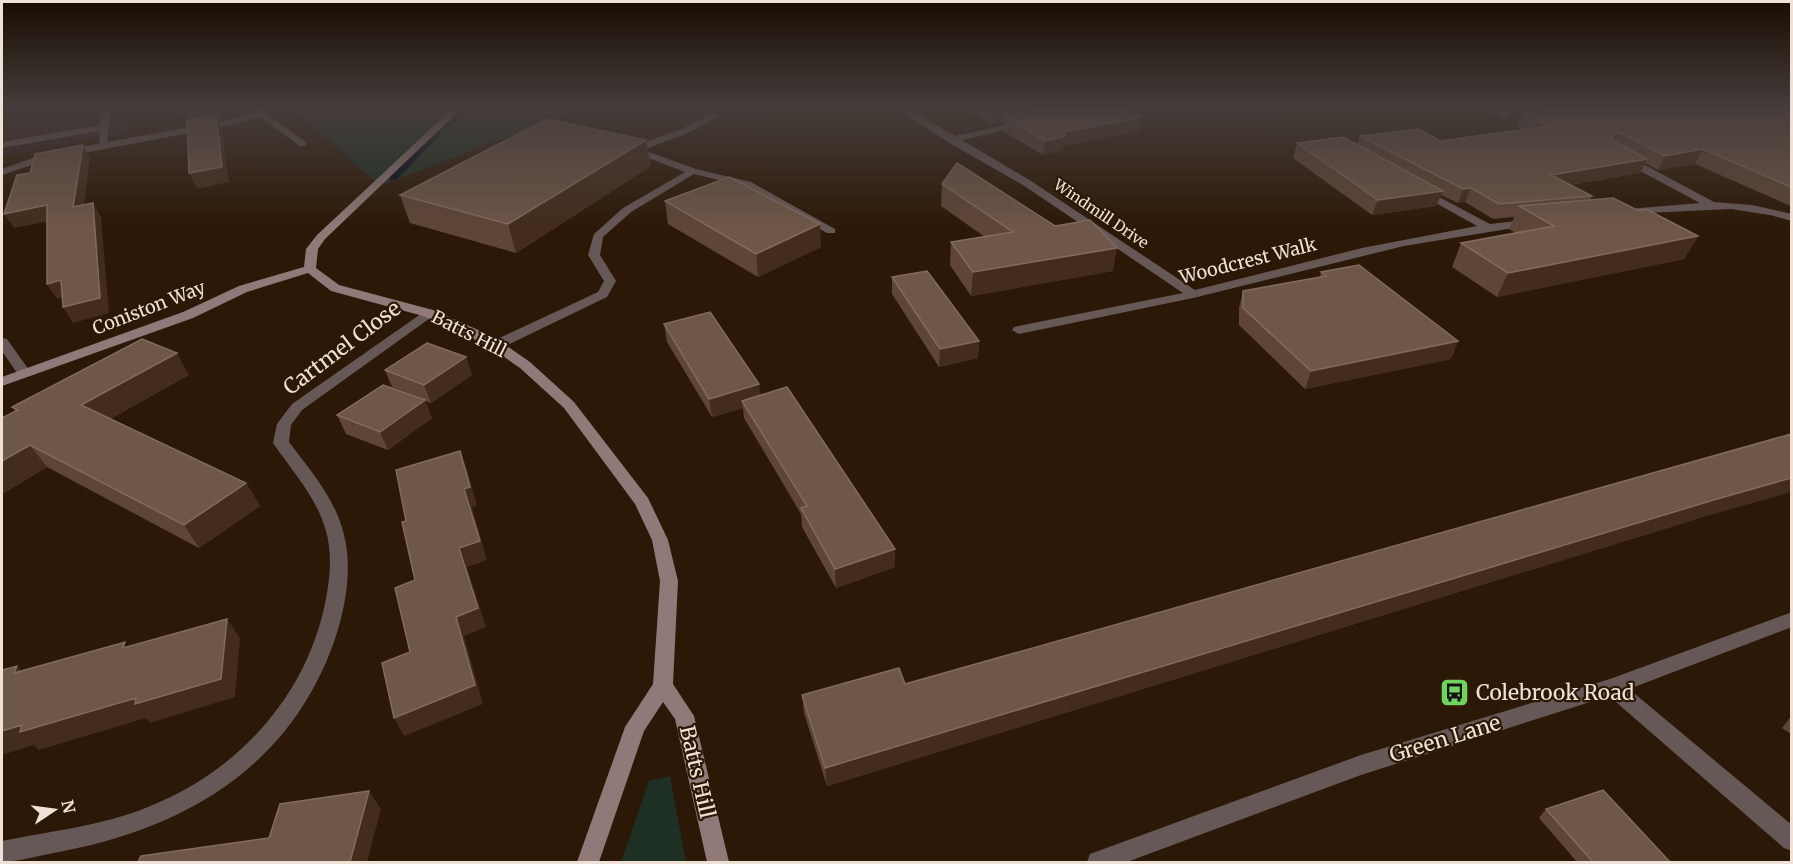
<svg xmlns="http://www.w3.org/2000/svg" width="1793" height="864" viewBox="0 0 1793 864" font-family="Merriweather,serif">
<style>
.education{fill:#321e1f}
.green{fill:#1e2f24}
.lines{fill:none;stroke-linecap:round;stroke-linejoin:round}
.stream{fill:#00081a;fill-rule:evenodd}
.lane{fill:#675858;fill-rule:evenodd}
.street{fill:#675858;fill-rule:evenodd}
.secondary{fill:#917979;fill-rule:evenodd}
.wall{fill:#5e4537}
.shaded-wall{fill:#432c1c}
.building{fill:#6e5648;stroke:#826b5e;stroke-width:1.5}
.labels{text-anchor:middle;stroke-width:4.5;stroke-linejoin:round;paint-order:stroke}
.far-street-label{font-size:15px;fill:#f0e1d6;stroke:#2c1806}
.street-label{font-size:18px;fill:#f0e1d6;stroke:#2c1806}
.near-street-label{font-size:21px;fill:#f0e1d6;stroke:#2c1806}
.near-poi-label{font-size:21px;fill:#f0e1d6;stroke:#2c1806;text-anchor:start}
</style>
<rect width="100%" height="100%" fill="#2c1806"/>
<path class="education" d="M 2,107 L 132,107 L 129,133 L 2,156 Z"/>
<path class="green" d="M 291,107 L 585,107 L 380,186 Z
M 670,776 L 686,862 L 621,862 L 649,781 Z"/>
<g class="lines">
<path class="stream" d="M 465,107 L 472,107 L 448,128 L 444,128 L 444,126 Z
M 438,131 L 443,132 L 396,180 L 390,180 L 390,176 Z"/>
<path class="lane" d="M 100,107 L 110,107 L 107,148 L 99,146 L 100,131 L 2,148 L 2,142 L 100,125 Z"/>
<path class="street" d="M 255,107 L 264,107 L 265,113 L 306,142 L 306,146 L 300,146 L 260,117 L 227,126 L 46,160 L 2,175 L 2,169 L 44,154 L 226,120 L 256,113 Z
M 894,107 L 905,107 L 955,136 L 1025,121 L 1025,125 L 962,140 L 1031,181 L 1195,290 L 1362,248 L 1477,226 L 1418,193 L 1417,191 L 1422,188 L 1490,224 L 1532,219 L 1538,222 L 1532,225 L 1404,246 L 1193,298 L 1019,334 L 1012,330 L 1014,327 L 1183,293 L 1023,185 L 948,142 Z
M 711,114 L 719,116 L 688,133 L 643,150 L 696,169 L 751,182 L 835,229 L 835,233 L 827,233 L 743,186 L 694,174 L 631,212 L 603,237 L 600,255 L 616,281 L 607,297 L 501,348 L 491,348 L 489,345 L 491,342 L 598,292 L 604,281 L 588,255 L 594,234 L 623,208 L 685,172 L 625,149 L 682,129 Z
M 1620,156 L 1628,156 L 1714,202 L 1752,205 L 1792,214 L 1792,221 L 1770,215 L 1731,209 L 1624,214 L 1624,210 L 1628,209 L 1700,203 L 1620,160 Z
M 428,309 L 433,310 L 434,313 L 433,316 L 302,410 L 291,425 L 289,442 C 311,471 336,500 344,535 C 353,569 345,610 334,642 C 289,768 185,828 59,852 C 41,855 21,861 2,862 L 2,841 C 50,831 102,826 148,807 C 237,772 305,698 325,604 C 330,579 333,552 325,528 C 315,495 292,471 273,443 L 277,424 L 292,404 Z
M 2,338 L 7,339 L 29,370 L 31,373 L 29,376 L 19,376 L 2,351 Z
M 1792,612 L 1792,627 L 1629,689 L 1792,825 L 1792,851 L 1784,848 L 1609,696 L 1361,775 L 1127,862 L 1087,862 L 1090,854 L 1098,851 L 1361,755 L 1610,679 Z"/>
<path class="secondary" d="M 454,107 L 463,107 L 325,239 L 318,249 L 316,268 L 339,285 L 433,310 L 476,329 L 501,342 L 530,362 L 574,402 L 648,498 L 668,540 L 678,581 L 673,684 L 694,716 L 729,862 L 707,862 L 675,719 L 663,702 L 644,731 L 599,862 L 577,862 L 625,727 L 653,684 L 660,581 L 652,540 L 635,504 L 564,408 L 520,368 L 491,348 L 466,335 L 423,316 L 331,291 L 308,273 L 247,292 L 193,318 L 2,386 L 2,377 L 183,312 L 239,286 L 304,267 L 306,249 L 317,235 Z"/>
</g>
<path class="wall" d="M 961,107 L 1123,107 L 1142,117 L 1140,130 L 1063,146 L 1063,150 L 1043,155 L 1003,131 L 1004,121 L 991,124 Z
M 1477,107 L 1509,107 L 1509,114 L 1506,121 Z
M 1791,107 L 1791,206 L 1695,164 L 1658,170 L 1645,163 L 1640,173 L 1570,185 L 1592,196 L 1590,200 L 1639,211 L 1698,236 L 1684,259 L 1497,297 L 1452,267 L 1461,243 L 1516,233 L 1509,229 L 1514,217 L 1493,219 L 1465,202 L 1458,203 L 1441,195 L 1436,206 L 1372,215 L 1293,158 L 1297,143 L 1357,145 L 1360,136 L 1440,141 L 1523,129 L 1517,127 L 1523,113 Z
M 646,140 L 651,166 L 516,253 L 410,223 L 400,195 Z
M 942,184 L 1055,226 L 1113,271 L 971,296 L 950,265 L 951,242 L 985,237 L 941,206 Z
M 665,201 L 821,247 L 758,277 L 668,224 Z
M 1321,272 L 1458,341 L 1451,359 L 1305,389 L 1239,325 L 1239,308 L 1243,291 L 1320,277 Z
M 892,277 L 979,341 L 978,358 L 939,367 L 892,294 Z
M 664,324 L 760,395 L 895,567 L 836,588 L 802,527 L 801,514 L 744,418 L 743,408 L 712,417 L 667,342 Z
M 466,357 L 472,375 L 431,403 L 425,401 L 432,418 L 388,450 L 346,434 L 337,415 L 415,396 L 392,387 L 385,370 Z
M 189,375 L 110,419 L 246,483 L 260,506 L 199,548 L 47,467 L 2,494 L 15,411 L 12,407 Z
M 1703,517 L 827,786 L 804,713 L 802,695 L 905,684 Z
M 1791,716 L 1791,734 L 1782,728 Z
M 1546,809 L 1670,862 L 1577,862 L 1539,818 Z"/>
<path class="shaded-wall" d="M 174,107 L 220,107 L 221,119 L 218,119 L 222,129 L 229,182 L 197,189 L 189,173 L 193,124 L 189,116 L 179,118 Z
M 1007,107 L 1059,107 L 1004,117 L 1004,121 L 991,124 L 992,111 Z
M 1142,117 L 1140,130 L 1063,146 L 1063,150 L 1043,155 L 1045,141 L 1064,132 Z
M 1619,132 L 1612,146 L 1612,135 Z
M 646,140 L 651,166 L 516,253 L 508,224 Z
M 83,145 L 90,159 L 82,221 L 73,207 Z
M 1703,149 L 1695,164 L 1658,170 L 1665,156 Z
M 1647,159 L 1640,173 L 1544,189 L 1551,175 Z
M 1471,188 L 1465,202 L 1458,203 L 1463,189 Z
M 1443,191 L 1436,206 L 1372,215 L 1378,200 Z
M 93,203 L 101,217 L 109,313 L 73,323 L 63,307 Z
M 47,205 L 56,220 L 14,228 L 4,214 Z
M 820,224 L 821,247 L 758,277 L 756,254 Z
M 1698,236 L 1684,259 L 1497,297 L 1508,273 Z
M 1117,248 L 1113,271 L 971,296 L 973,272 Z
M 61,280 L 71,295 L 57,299 L 47,284 Z
M 979,341 L 978,358 L 939,367 L 940,349 Z
M 1458,341 L 1451,359 L 1305,389 L 1311,371 Z
M 177,353 L 189,375 L 96,427 L 81,405 Z
M 466,357 L 472,375 L 431,403 L 424,385 Z
M 759,384 L 761,402 L 742,401 L 743,408 L 712,417 L 709,399 Z
M 425,400 L 432,418 L 388,450 L 380,432 Z
M 30,445 L 47,467 L 2,494 L 2,461 Z
M 460,451 L 467,469 L 477,506 L 472,507 L 487,560 L 467,567 L 486,627 L 464,636 L 483,704 L 404,736 L 394,718 L 459,548 L 464,489 Z
M 1791,478 L 1791,492 L 1703,517 L 827,786 L 825,768 L 1717,499 Z
M 246,483 L 260,506 L 199,548 L 184,525 Z
M 895,549 L 895,567 L 836,588 L 835,569 Z
M 227,619 L 240,638 L 235,697 L 150,723 L 146,718 L 39,750 L 34,745 L 2,755 L 2,731 Z
M 17,666 L 34,685 L 14,673 Z
M 369,791 L 381,809 L 367,862 L 350,862 Z"/>
<path class="building" d="M 186,107 L 201,107 L 186,110 Z
M 986,107 L 1007,107 L 992,111 Z
M 1043,107 L 1123,107 L 1142,117 L 1064,132 L 1065,136 L 1045,141 L 1004,117 Z
M 1495,107 L 1509,107 L 1509,114 Z
M 1562,107 L 1791,107 L 1791,187 L 1703,149 L 1665,156 L 1619,132 L 1612,135 L 1614,141 L 1647,159 L 1551,175 L 1592,196 L 1499,204 L 1471,188 L 1463,189 L 1360,136 L 1419,129 L 1440,141 L 1549,126 L 1523,113 Z
M 216,115 L 222,167 L 189,173 L 187,120 Z
M 547,119 L 646,140 L 508,224 L 400,195 Z
M 1343,137 L 1443,191 L 1378,200 L 1297,143 Z
M 83,145 L 73,207 L 93,203 L 100,298 L 63,307 L 61,280 L 47,284 L 47,205 L 4,214 L 17,175 L 30,173 L 35,154 Z
M 957,163 L 1055,226 L 1090,220 L 1117,248 L 973,272 L 951,242 L 1013,232 L 942,184 Z
M 729,177 L 820,224 L 756,254 L 665,201 Z
M 1613,198 L 1639,211 L 1646,209 L 1698,236 L 1508,273 L 1461,243 L 1554,226 L 1519,206 Z
M 1359,265 L 1458,341 L 1311,371 L 1243,308 L 1243,291 L 1326,276 L 1321,272 Z
M 927,271 L 979,341 L 940,349 L 892,277 Z
M 710,312 L 759,384 L 709,399 L 664,324 Z
M 142,339 L 177,353 L 81,405 L 246,483 L 184,525 L 30,445 L 2,461 L 2,418 L 18,410 L 12,407 Z
M 427,343 L 466,357 L 424,385 L 385,370 Z
M 383,385 L 425,400 L 380,432 L 337,415 Z
M 787,387 L 895,549 L 835,569 L 801,508 L 807,506 L 742,401 Z
M 1791,434 L 1791,478 L 1717,499 L 825,768 L 802,695 L 899,668 L 905,684 Z
M 460,451 L 470,487 L 464,489 L 480,541 L 459,548 L 478,608 L 456,617 L 475,685 L 394,718 L 382,663 L 410,652 L 395,588 L 415,580 L 402,522 L 406,521 L 396,470 Z
M 227,619 L 221,679 L 135,704 L 136,698 L 20,732 L 22,725 L 2,731 L 2,670 L 17,666 L 14,673 L 125,642 L 123,648 Z
M 1603,790 L 1670,862 L 1593,862 L 1546,809 Z
M 369,791 L 350,862 L 138,862 L 141,856 L 269,838 L 280,804 Z"/>
<linearGradient id="sky" x2="0" y2="1"><stop stop-color="#180d03"/><stop offset="0.47" stop-color="#453d3b"/><stop offset="1" stop-color="#453d3b" stop-opacity="0"/></linearGradient>
<rect width="1793" height="228" fill="url(#sky)"/>
<defs>
<symbol id="bus-square" viewBox="-11 -11 22 22"><rect x="-9" y="-9" width="18" height="18" rx="4" fill="#70d35f" stroke="#2c1806"/><path d="M-5-6H5V4H4V6H2V4H-2V6H-4V4H-5ZM-3.5-4V0h7V-4ZM-3.5 1.2v1.5H-2V1.2ZM2 1.2v1.5H3.5V1.2Z" fill="#111"/></symbol>
</defs>
<g fill-rule="evenodd">
<use href="#bus-square" x="1438" y="676" width="33" height="33"/>
</g>
<g class="labels">
<g class="far-street-label">
<text transform="translate(1101 214) rotate(34)" y="5">Windmill Drive</text>
</g>
<g class="street-label">
<text transform="translate(1248 261) rotate(-14)" y="6">Woodcrest Walk</text>
<text transform="translate(149 308) rotate(-21)" y="6">Coniston Way</text>
<text transform="translate(469 334) rotate(27)" y="6">Batts Hill</text>
</g>
<g class="near-street-label">
<text transform="translate(342 348) rotate(-37)" y="7">Cartmel Close</text>
<text transform="translate(1445 739) rotate(-17)" y="7">Green Lane</text>
<text transform="translate(697 772) rotate(77)" y="7">Batts Hill</text>
</g>
<g class="near-poi-label">
<text x="1476" y="700">Colebrook Road</text>
</g>
</g>
<rect width="1793" height="864" fill="none" stroke="#f0e1d6" stroke-width="6"/>
<g transform="translate(54 810) rotate(77)" stroke="#2c1806" stroke-width="4.5" paint-order="stroke">
<path d="M0-4.5L10 22L0 15L-10 22Z" fill="#f0e1d6"/>
<text y="-9" font-size="16" font-weight="bold" text-anchor="middle" fill="#f0e1d6">N</text>
</g>
</svg>
